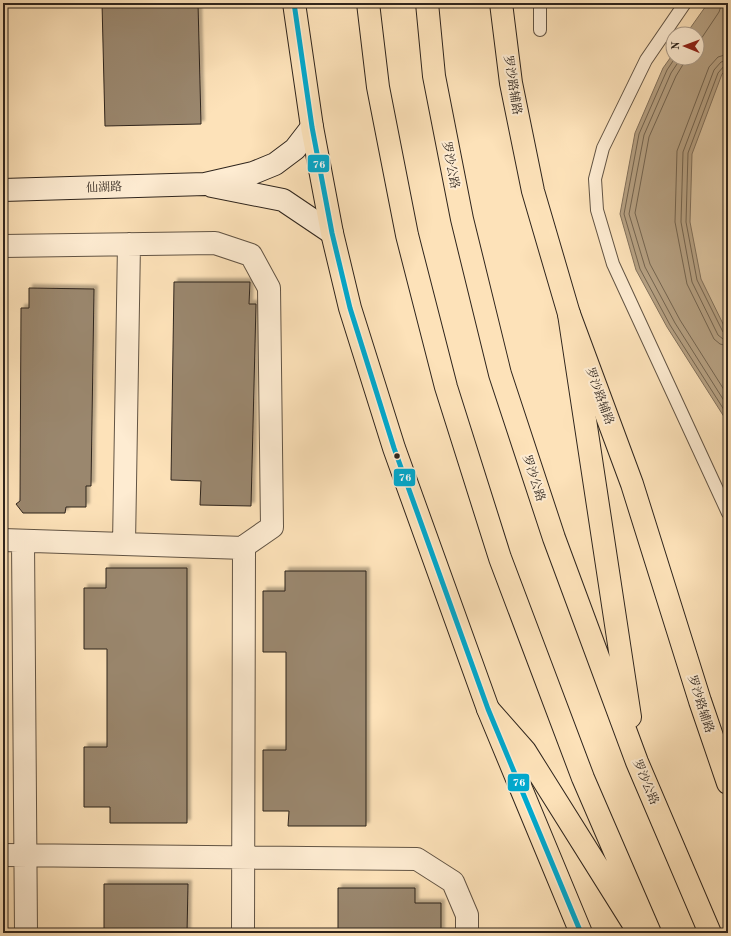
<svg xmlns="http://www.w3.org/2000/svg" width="731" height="936" viewBox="0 0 731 936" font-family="'Old Standard TT','Noto Serif SC',serif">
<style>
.green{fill:#dac29e;stroke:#84745e}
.water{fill:#b7a284;stroke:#81705b}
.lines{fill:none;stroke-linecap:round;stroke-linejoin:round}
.shore{stroke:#736450;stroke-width:1}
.building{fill:#9a876e;stroke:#2f251d;filter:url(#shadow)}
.lane-casing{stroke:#625444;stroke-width:14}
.street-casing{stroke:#625444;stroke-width:24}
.secondary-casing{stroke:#2f251d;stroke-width:24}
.primary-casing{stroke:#2f251d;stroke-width:24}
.highway-casing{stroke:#2f251d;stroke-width:24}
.lane{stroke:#feecd2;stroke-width:12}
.street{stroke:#feecd2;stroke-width:22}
.secondary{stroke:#feecd2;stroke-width:22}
.primary{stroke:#fde2b9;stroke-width:22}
.highway{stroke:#fde2b9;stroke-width:22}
.bus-1-casing{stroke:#feecd2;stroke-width:8}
.bus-1{stroke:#00a9ce;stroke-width:5}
.bus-dot{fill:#2f251d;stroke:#feecd2;stroke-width:1.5}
.labels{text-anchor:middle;stroke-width:4;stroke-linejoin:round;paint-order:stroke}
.street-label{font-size:12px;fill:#2f251d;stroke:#feecd2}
.line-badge{stroke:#feecd2;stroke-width:1.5}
.badge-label{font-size:11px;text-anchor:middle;font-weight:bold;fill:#fff}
</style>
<defs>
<filter id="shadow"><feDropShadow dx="3.5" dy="-3.5" stdDeviation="1" flood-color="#0004"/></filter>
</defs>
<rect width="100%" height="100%" fill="#fde2b9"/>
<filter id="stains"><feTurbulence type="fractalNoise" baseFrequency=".005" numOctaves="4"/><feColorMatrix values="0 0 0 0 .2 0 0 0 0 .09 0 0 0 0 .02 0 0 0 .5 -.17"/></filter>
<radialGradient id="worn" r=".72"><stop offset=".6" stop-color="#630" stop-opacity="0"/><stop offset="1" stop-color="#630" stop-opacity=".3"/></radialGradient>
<path class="green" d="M 728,29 L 728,384 L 647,182 Z"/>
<path class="water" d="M 708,3 L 728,3 L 728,68 L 722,74 L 692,154 L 690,222 L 701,279 L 728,334 L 728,423 L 667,327 L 636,270 L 620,214 L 635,133 L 663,68 L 673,54 L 673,58 L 697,58 L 697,34 L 686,34 Z"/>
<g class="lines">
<path class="shore" d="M 697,45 L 719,12 L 722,3
M 728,54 L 718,57 L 709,67 L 677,151 L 675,222 L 687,284 L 714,339 L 720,344 L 728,346
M 675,58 L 667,70 L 639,134 L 624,214 L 640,269 L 670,325 L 728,416
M 681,58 L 671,73 L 644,135 L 629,214 L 645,267 L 675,323 L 728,407
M 687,58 L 676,76 L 649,137 L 635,213 L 650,264 L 680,320 L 728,396
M 728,60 L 721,62 L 714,70 L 683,152 L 681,222 L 692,282 L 718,335 L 723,339 L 728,340
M 728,65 L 724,66 L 718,73 L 688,153 L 686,222 L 697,280 L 723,332 L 728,335"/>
</g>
<path class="building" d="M 102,3 L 198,3 L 201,124 L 105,126 Z
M 174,282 L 250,282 L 249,304 L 256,304 L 251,506 L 200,505 L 201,481 L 171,480 Z
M 29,288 L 94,289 L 91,486 L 86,486 L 86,507 L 66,507 L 65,513 L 23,513 L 16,504 L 20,501 L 21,308 L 29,308 Z
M 106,568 L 187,568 L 187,823 L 110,823 L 110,807 L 84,807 L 84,747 L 107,747 L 107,649 L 84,649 L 84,588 L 106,588 Z
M 285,571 L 366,571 L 366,826 L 288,826 L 289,811 L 263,811 L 263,750 L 286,750 L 286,652 L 263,652 L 263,591 L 285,591 Z
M 104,884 L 188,884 L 187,933 L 104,933 Z
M 338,888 L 415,888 L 415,903 L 441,903 L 441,933 L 338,933 Z"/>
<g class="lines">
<defs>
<path id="lane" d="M 540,3 L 540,30
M 685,3 L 646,60 L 603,148 L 595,179 L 597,210 L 613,264 L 728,513"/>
<path id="street" d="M 3,246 L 215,243 L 251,255 L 269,288 L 272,527 L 246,545 L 244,548 L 3,540
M 23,541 L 26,933
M 124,544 L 129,244
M 3,855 L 417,859 L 453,882 L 467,915 L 467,933
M 243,933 L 244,548"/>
<path id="secondary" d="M 212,186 L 283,200 L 332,233
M 3,190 L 205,184 L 253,173 L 275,164 L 295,149 L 312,127"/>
<path id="primary" d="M 294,3 L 312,127 L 332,233 L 350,308 L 394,448 L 488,709 L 581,933
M 501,3 L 511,83 L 533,191 L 569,314 L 632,484 L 700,701 L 728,783"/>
<path id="highway" d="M 368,3 L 378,87 L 407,235 L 446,387 L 500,558 L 583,778 L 650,933
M 427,3 L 434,76 L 462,219 L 500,374 L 554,538 L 637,762 L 710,933
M 569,314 L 630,717
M 488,709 L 525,751 L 636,928"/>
</defs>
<use href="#lane" class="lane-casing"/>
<use href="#street" class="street-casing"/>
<use href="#secondary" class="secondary-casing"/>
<use href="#primary" class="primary-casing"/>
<use href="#highway" class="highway-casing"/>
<use href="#lane" class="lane"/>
<use href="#street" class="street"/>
<use href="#secondary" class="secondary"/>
<use href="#primary" class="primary"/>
<use href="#highway" class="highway"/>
<defs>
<path id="bus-1" d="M 294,3 L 312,127 L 332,233 L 350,308 L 394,448 L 488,709 L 581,933"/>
</defs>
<use href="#bus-1" class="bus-1-casing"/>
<use href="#bus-1" class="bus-1"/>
</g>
<circle class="bus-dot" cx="397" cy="456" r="3.5"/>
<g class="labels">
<g class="street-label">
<text transform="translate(513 85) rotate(81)" y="4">罗沙路辅路</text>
<text transform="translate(451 165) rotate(79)" y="4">罗沙公路</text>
<text transform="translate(104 187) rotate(-2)" y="4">仙湖路</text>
<text transform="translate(600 396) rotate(70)" y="4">罗沙路辅路</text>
<text transform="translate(534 478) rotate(72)" y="4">罗沙公路</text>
<text transform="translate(701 704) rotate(72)" y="4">罗沙路辅路</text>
<text transform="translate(646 782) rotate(67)" y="4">罗沙公路</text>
</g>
</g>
<g class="line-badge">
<rect x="307" y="154" width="23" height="19" rx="4" fill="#00a9ce"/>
<rect x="393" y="468" width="23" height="19" rx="4" fill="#00a9ce"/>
<rect x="507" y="773" width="23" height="19" rx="4" fill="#00a9ce"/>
</g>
<g class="badge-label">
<text x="319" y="168">76</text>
<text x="405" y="481">76</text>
<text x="519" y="786">76</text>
</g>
<rect width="731" height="936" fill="none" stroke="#fde2b9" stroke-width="16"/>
<rect x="4" y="4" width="723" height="928" fill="none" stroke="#2f251d" stroke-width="2"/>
<rect x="8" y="8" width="715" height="920" fill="none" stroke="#2f251d"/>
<g transform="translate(685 46) rotate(271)"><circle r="19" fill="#feecd2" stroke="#ab9c8a"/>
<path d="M0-3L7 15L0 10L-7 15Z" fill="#8f2418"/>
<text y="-6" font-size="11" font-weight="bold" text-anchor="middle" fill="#2f251d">N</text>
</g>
<rect width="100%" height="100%" filter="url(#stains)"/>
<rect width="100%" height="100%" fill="url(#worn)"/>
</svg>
